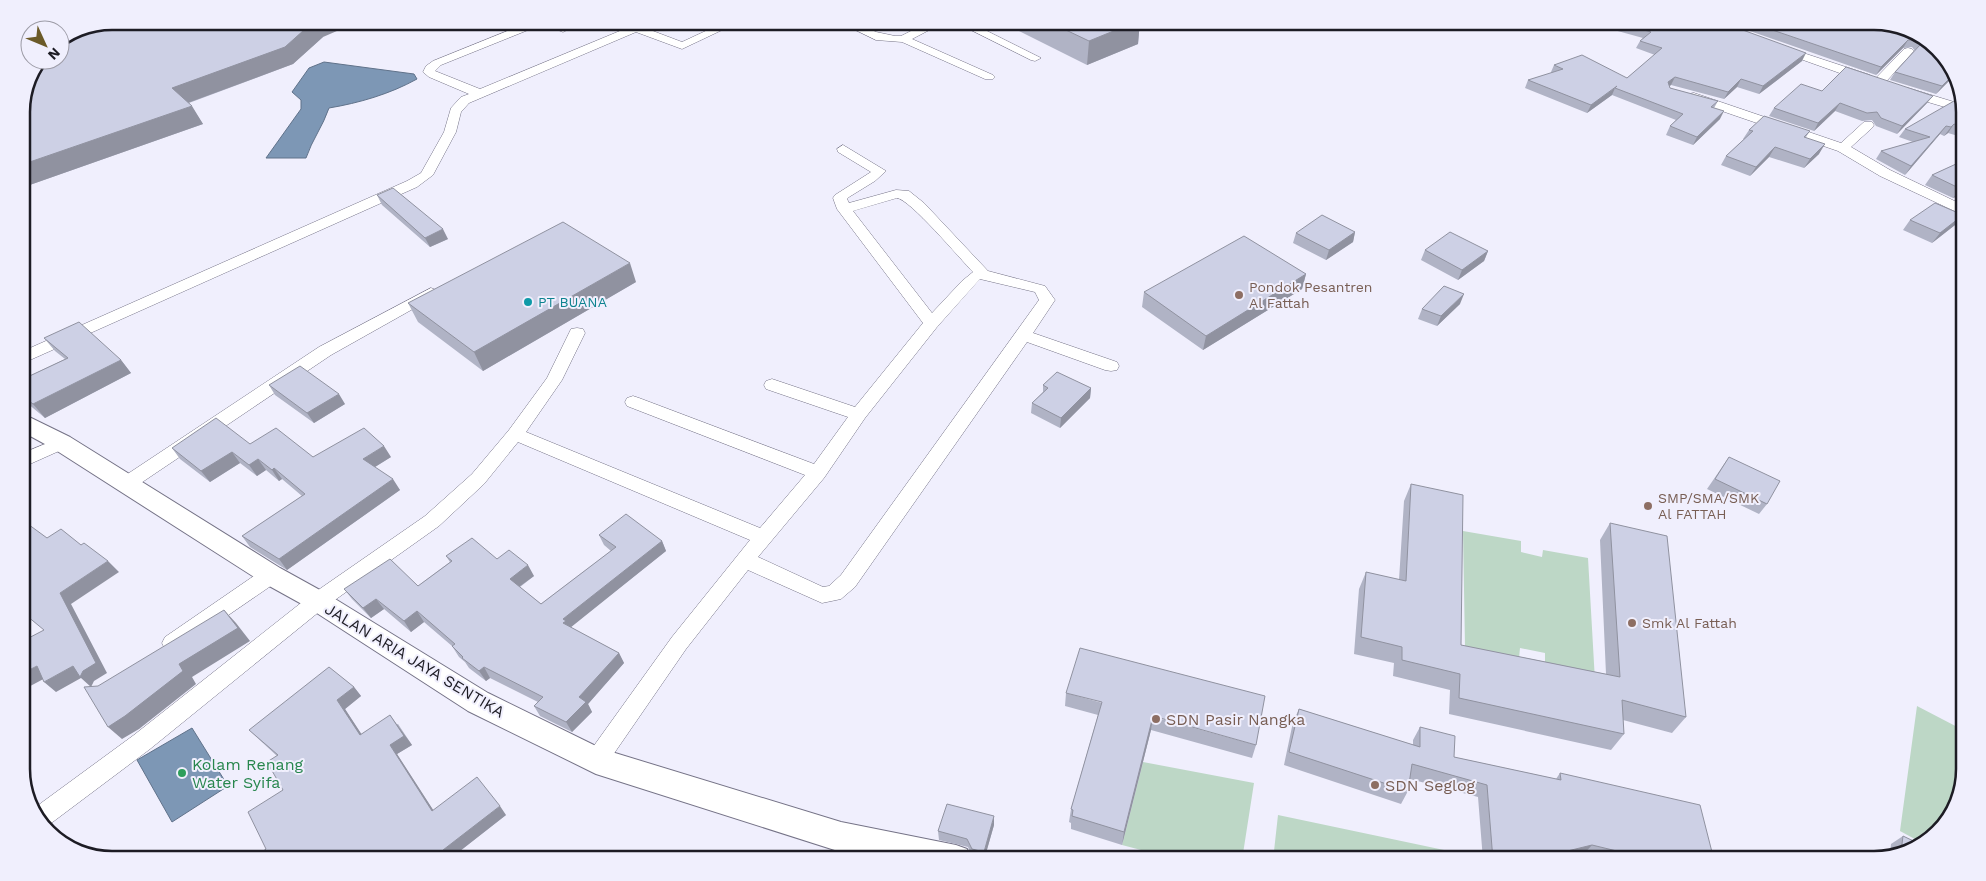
<svg xmlns="http://www.w3.org/2000/svg" width="1986" height="881" viewBox="0 0 1986 881" font-family="'Work Sans',sans-serif">
<style>
.green{fill:#bdd7c6}
.water{fill:#7d97b5;stroke:#60728a}
.lines{fill:none;stroke-linecap:round;stroke-linejoin:round}
.minor-casing{stroke:#757387;stroke-width:1}
.tertiary-casing{stroke:#757387;stroke-width:2}
.minor{fill:#fff;fill-rule:evenodd}
.tertiary{fill:#fff;fill-rule:evenodd}
.wall{fill:#b0b3c5}
.shaded-wall{fill:#9092a0}
.building{fill:#cdd0e5;stroke:#9092a0}
.education-dot{fill:#8d6e63;stroke:#f0effd;stroke-width:2}
.culture-dot{fill:#0f9aa8;stroke:#f0effd;stroke-width:2}
.leisure-dot{fill:#2e9e5b;stroke:#f0effd;stroke-width:2}
.labels{text-anchor:middle;stroke-width:4;stroke-linejoin:round;paint-order:stroke}
.education-label{font-size:14px;fill:#785e54;stroke:#f0effd;text-anchor:start}
.culture-label{font-size:14px;fill:#0d838f;stroke:#f0effd;text-anchor:start}
.near-street-label{font-size:16px;fill:#1d1c24;stroke:#f0effd}
.near-education-label{font-size:16px;fill:#785e54;stroke:#f0effd;text-anchor:start}
.near-leisure-label{font-size:16px;fill:#27864d;stroke:#f0effd;text-anchor:start}
.rim{fill:none;stroke:#1d1c24;stroke-width:2.5}
</style>
<rect width="100%" height="100%" fill="#f0effd"/>
<path class="green" d="M 1463,531 L 1521,541 L 1521,552 L 1542,557 L 1543,550 L 1588,558 L 1595,681 L 1545,671 L 1545,653 L 1520,648 L 1519,658 L 1465,647 Z
M 1917,706 L 1965,731 L 1965,769 L 1958,804 L 1924,844 L 1900,831 Z
M 1143,762 L 1254,783 L 1242,860 L 1179,860 L 1122,845 Z
M 1278,815 L 1463,854 L 1464,860 L 1273,860 Z"/>
<path class="water" d="M 324,62 L 414,74 L 417,79 C 390,94 359,103 329,108 C 323,126 312,140 306,158 L 266,158 L 301,109 L 301,100 L 292,92 L 309,68 Z
M 192,728 L 228,786 L 172,822 L 137,760 Z"/>
<g class="lines">
<defs>
<path id="minor" d="M 532,21 L 555,21 L 569,29 L 563,32 L 543,24 L 441,65 L 435,71 L 480,89 L 627,28 L 627,24 L 657,21 L 645,28 L 682,42 L 727,21 L 741,21 L 682,49 L 636,32 L 469,103 L 461,112 L 456,132 L 433,175 L 417,187 L 21,364 L 21,352 L 407,181 L 421,173 L 444,132 L 451,108 L 461,97 L 469,94 L 429,77 L 423,72 L 426,66 L 433,61 Z
M 837,21 L 852,21 L 876,32 L 895,36 L 901,36 L 927,23 L 926,21 L 939,21 L 939,25 L 912,39 L 993,75 L 995,77 L 993,79 L 985,79 L 902,42 L 876,40 Z
M 953,21 L 967,21 L 1041,58 L 1035,61 L 1031,60 Z
M 1782,46 L 1870,75 L 1872,78 L 1866,82 L 1862,81 L 1778,51 L 1776,49 Z
M 1908,48 L 1912,49 L 1914,51 L 1912,53 L 1883,85 L 1875,85 L 1873,82 L 1875,79 L 1904,49 Z
M 1908,88 L 1964,105 L 1965,113 L 1904,95 L 1902,92 Z
M 1694,93 L 1841,143 L 1864,122 L 1872,122 L 1874,125 L 1872,128 L 1851,147 L 1890,170 L 1965,206 L 1965,216 L 1880,176 L 1838,151 L 1690,100 L 1688,97 L 1690,94 Z
M 843,145 L 886,171 L 875,181 L 849,197 L 847,199 L 849,203 L 896,190 L 909,191 L 924,203 L 988,271 L 1045,286 L 1055,300 L 1033,333 L 1117,362 L 1119,366 L 1117,370 L 1111,371 L 1105,370 L 1027,342 L 855,587 L 841,599 L 822,603 L 748,570 L 686,649 L 604,768 L 596,771 L 588,768 L 585,761 L 588,754 L 672,637 L 750,540 L 518,442 L 484,484 L 439,526 L 325,607 L 150,749 L 46,827 L 37,820 L 33,809 L 134,735 L 311,595 L 425,516 L 472,474 L 509,430 L 547,378 L 571,329 L 577,328 L 583,329 L 585,333 L 562,380 L 526,432 L 760,528 L 805,475 L 627,406 L 625,402 L 627,398 L 633,396 L 639,398 L 814,464 L 848,417 L 766,389 L 764,385 L 766,381 L 772,379 L 778,381 L 855,407 L 923,323 L 837,209 L 833,198 L 835,195 L 871,172 L 838,152 L 837,149 ZM 897,198 C 909,198 961,260 973,272 L 962,281 L 932,313 L 853,211 ZM 980,279 L 1035,292 L 1039,300 L 841,575 L 829,586 L 823,587 L 758,557 L 824,478 L 865,418 L 937,327 Z
M 431,288 L 436,290 L 439,293 L 436,296 L 331,355 L 132,489 L 126,491 L 120,489 L 117,484 L 120,479 L 319,347 Z
M 62,437 L 68,439 L 71,443 L 68,447 L 21,468 L 21,454 Z
M 271,567 L 278,569 L 281,575 L 278,581 L 179,649 L 172,652 L 165,649 L 162,643 L 165,637 L 264,569 Z"/>
<path id="tertiary" d="M 21,413 L 70,437 L 280,568 L 327,594 L 488,693 L 602,749 L 841,822 L 956,845 L 967,849 L 971,860 L 880,860 L 841,852 L 596,774 L 468,711 L 309,608 L 262,582 L 54,449 L 21,431 Z"/>
</defs>
<use href="#minor" class="minor-casing"/>
<use href="#tertiary" class="tertiary-casing"/>
<use href="#minor" class="minor"/>
<use href="#tertiary" class="tertiary"/>
</g>
<path class="wall" d="M 999,21 L 1140,21 L 1138,44 L 1087,65 Z
M 1721,21 L 1813,21 L 1836,28 L 1859,25 L 1906,28 L 1954,76 L 1936,94 L 1890,80 L 1895,72 L 1915,51 L 1912,47 L 1903,48 L 1876,75 Z
M 1617,22 L 1802,61 L 1759,94 L 1737,87 L 1724,99 L 1671,85 L 1670,86 L 1670,88 L 1718,101 L 1714,108 L 1720,119 L 1693,145 L 1666,135 L 1670,126 L 1676,120 L 1612,95 L 1587,113 L 1525,88 L 1528,80 L 1552,73 L 1551,72 L 1554,65 L 1627,78 L 1655,55 L 1636,48 L 1640,41 L 1643,38 L 1614,30 Z
M 78,28 L 323,37 L 293,64 L 189,103 L 203,124 L 24,187 L 21,184 L 21,106 L 70,37 L 68,34 Z
M 1822,91 L 1927,103 L 1897,134 L 1876,126 L 1872,120 L 1862,121 L 1835,111 L 1814,131 L 1769,116 L 1774,108 Z
M 1965,106 L 1965,138 L 1948,133 L 1944,136 L 1940,134 L 1905,175 L 1876,159 L 1881,151 L 1913,142 L 1899,137 L 1905,129 Z
M 1749,130 L 1810,131 L 1806,137 L 1819,154 L 1804,168 L 1769,157 L 1750,176 L 1721,165 L 1726,156 L 1744,139 L 1743,139 Z
M 1956,164 L 1965,193 L 1953,198 L 1925,185 L 1932,175 Z
M 377,195 L 448,239 L 430,247 L 382,205 Z
M 1963,215 L 1955,225 L 1932,243 L 1903,230 L 1910,220 Z
M 1355,232 L 1353,242 L 1326,260 L 1293,243 L 1296,233 Z
M 1425,250 L 1488,251 L 1484,261 L 1458,280 L 1421,260 Z
M 1306,274 L 1302,289 L 1203,350 L 1142,307 L 1144,292 Z
M 636,282 L 483,371 L 418,322 L 408,303 Z
M 1460,304 L 1437,326 L 1418,319 L 1422,309 Z
M 44,338 L 121,360 L 131,373 L 45,418 L 21,398 L 21,380 L 65,359 L 55,351 Z
M 269,385 L 345,404 L 314,423 L 275,395 Z
M 1043,385 L 1091,388 L 1090,398 L 1060,428 L 1031,413 L 1032,403 L 1043,392 Z
M 250,444 L 313,457 L 391,457 L 375,467 L 400,490 L 287,570 L 250,547 L 242,536 L 302,496 L 282,479 L 279,481 L 266,470 L 257,476 L 240,463 L 210,482 L 180,459 L 172,448 Z
M 1729,457 L 1767,504 L 1759,514 L 1707,489 Z
M 1411,484 L 1461,645 L 1606,674 L 1600,540 L 1610,523 L 1686,717 L 1672,733 L 1623,720 L 1624,734 L 1611,750 L 1449,714 L 1450,690 L 1393,676 L 1394,663 L 1354,654 L 1359,589 L 1366,572 L 1399,580 L 1404,501 Z
M 599,535 L 662,541 L 666,551 L 570,627 L 619,653 L 624,663 L 588,704 L 592,712 L 572,732 L 540,716 L 534,706 L 538,702 L 490,678 L 486,681 L 469,668 L 465,662 L 459,657 L 452,646 L 424,622 L 411,632 L 384,609 L 371,618 L 352,599 L 344,589 L 418,586 L 450,562 L 446,556 L 497,559 L 534,576 L 520,587 L 541,604 L 611,551 L 604,545 Z
M 354,687 L 361,696 L 345,709 L 361,734 L 398,724 L 412,745 L 397,754 L 433,810 L 506,815 L 451,858 L 266,849 L 283,790 L 277,756 L 249,730 Z
M 1066,693 L 1256,745 L 1252,758 L 1151,730 L 1122,845 L 1071,829 L 1071,823 L 1069,822 L 1071,809 L 1098,715 L 1065,706 Z
M 1299,709 L 1413,745 L 1413,740 L 1420,727 L 1454,757 L 1556,779 L 1560,773 L 1714,860 L 1591,860 L 1581,857 L 1571,860 L 1483,860 L 1478,797 L 1410,779 L 1408,791 L 1401,804 L 1284,765 L 1293,722 Z
M 994,825 L 984,860 L 972,857 L 968,847 L 939,840 L 938,831 Z
M 1903,836 L 1922,845 L 1890,855 L 1891,844 Z"/>
<path class="shaded-wall" d="M 314,21 L 360,21 L 323,37 L 293,64 L 182,105 L 172,88 Z
M 1138,21 L 1140,21 L 1138,44 L 1087,65 L 1089,41 Z
M 1908,40 L 1903,48 L 1876,75 L 1881,67 Z
M 1806,53 L 1802,61 L 1759,94 L 1763,86 Z
M 1954,74 L 1954,76 L 1936,94 L 1942,86 Z
M 1675,77 L 1671,85 L 1664,89 L 1668,82 Z
M 1741,79 L 1737,87 L 1724,99 L 1728,92 Z
M 1615,88 L 1612,95 L 1587,113 L 1591,105 Z
M 1933,96 L 1927,103 L 1897,134 L 1902,126 Z
M 1840,103 L 1835,111 L 1814,131 L 1818,123 Z
M 192,106 L 203,124 L 24,187 L 21,184 L 21,165 Z
M 1724,111 L 1720,119 L 1693,145 L 1697,137 Z
M 1954,124 L 1948,133 L 1944,136 L 1951,127 Z
M 1946,126 L 1940,134 L 1905,175 L 1911,166 Z
M 1825,144 L 1819,154 L 1804,168 L 1810,159 Z
M 1775,147 L 1769,157 L 1750,176 L 1756,167 Z
M 1965,187 L 1965,193 L 1953,198 L 1961,189 Z
M 1963,215 L 1955,225 L 1932,243 L 1940,233 Z
M 443,229 L 448,239 L 430,247 L 425,238 Z
M 1355,232 L 1353,242 L 1326,260 L 1329,250 Z
M 1488,251 L 1484,261 L 1458,280 L 1462,270 Z
M 630,263 L 636,282 L 483,371 L 474,352 Z
M 1306,274 L 1302,289 L 1203,350 L 1206,336 Z
M 1464,294 L 1460,304 L 1437,326 L 1441,316 Z
M 121,360 L 131,373 L 45,418 L 33,404 Z
M 1091,388 L 1090,398 L 1060,428 L 1061,418 Z
M 339,394 L 345,404 L 314,423 L 307,413 Z
M 384,446 L 391,457 L 370,470 L 363,459 Z
M 232,452 L 240,463 L 210,482 L 201,471 Z
M 258,459 L 266,470 L 257,476 L 249,465 Z
M 274,468 L 282,479 L 279,481 L 272,470 Z
M 393,479 L 400,490 L 287,570 L 279,559 Z
M 662,541 L 666,551 L 570,628 L 563,623 L 563,619 Z
M 108,561 L 119,572 L 71,604 L 107,673 L 94,681 L 91,687 L 81,678 L 56,692 L 44,682 L 73,666 L 60,593 Z
M 528,565 L 534,576 L 516,589 L 510,579 Z
M 376,599 L 384,609 L 371,618 L 363,608 Z
M 224,610 L 236,623 L 250,641 L 192,677 L 196,684 L 139,729 L 122,739 L 108,727 L 179,664 Z
M 417,611 L 424,622 L 411,632 L 404,621 Z
M 619,653 L 624,663 L 588,704 L 592,712 L 572,732 L 566,722 L 579,697 Z
M 37,666 L 49,676 L 21,691 L 21,674 Z
M 484,667 L 490,678 L 486,681 L 479,671 Z
M 354,687 L 361,696 L 345,709 L 368,744 L 360,735 L 337,700 Z
M 390,715 L 412,745 L 397,754 L 439,819 L 432,811 L 390,745 Z
M 1153,716 L 1151,730 L 1122,845 L 1124,832 Z
M 500,806 L 506,815 L 451,858 L 452,860 L 442,860 L 443,850 Z
M 994,816 L 994,825 L 984,860 L 984,852 Z
M 1592,845 L 1581,857 L 1571,860 L 1547,860 L 1551,855 Z"/>
<path class="building" d="M 112,21 L 314,21 L 285,47 L 172,88 L 192,106 L 21,165 L 21,106 L 42,60 L 60,60 L 60,40 L 74,36 L 71,33 L 78,28 Z
M 1047,21 L 1138,21 L 1089,41 Z
M 1618,21 L 1718,21 L 1806,53 L 1763,86 L 1741,79 L 1728,92 L 1675,77 L 1668,82 L 1670,88 L 1718,101 L 1711,107 L 1724,111 L 1697,137 L 1670,126 L 1683,114 L 1615,88 L 1617,86 L 1591,105 L 1528,80 L 1563,69 L 1554,65 L 1582,55 L 1627,78 L 1662,48 L 1640,41 L 1651,32 L 1617,22 Z
M 1746,21 L 1813,21 L 1836,28 L 1843,21 L 1846,21 L 1859,25 L 1863,21 L 1874,21 L 1909,28 L 1949,61 L 1954,74 L 1942,86 L 1895,72 L 1920,45 L 1917,40 L 1908,40 L 1881,67 Z
M 1846,67 L 1933,96 L 1902,126 L 1881,118 L 1877,112 L 1867,113 L 1840,103 L 1818,123 L 1774,108 L 1801,84 L 1822,91 Z
M 1954,101 L 1964,104 L 1965,106 L 1965,128 L 1954,124 L 1951,127 L 1946,126 L 1911,166 L 1881,151 L 1930,137 L 1905,129 Z
M 1764,116 L 1810,131 L 1804,137 L 1825,144 L 1810,159 L 1775,147 L 1756,167 L 1726,156 L 1753,131 L 1749,130 Z
M 1956,164 L 1965,169 L 1965,187 L 1961,189 L 1932,175 Z
M 393,188 L 443,229 L 425,238 L 377,195 Z
M 1935,203 L 1963,215 L 1940,233 L 1910,220 Z
M 1322,215 L 1355,232 L 1329,250 L 1296,233 Z
M 563,222 L 630,263 L 474,352 L 408,303 Z
M 1450,232 L 1488,251 L 1462,270 L 1425,250 Z
M 1244,236 L 1306,274 L 1206,336 L 1144,292 Z
M 1444,286 L 1464,294 L 1441,316 L 1422,309 Z
M 79,322 L 121,360 L 33,404 L 21,395 L 21,380 L 68,358 L 44,338 Z
M 300,366 L 339,394 L 307,413 L 269,385 Z
M 1057,372 L 1091,388 L 1061,418 L 1032,403 L 1048,388 L 1043,385 Z
M 216,418 L 250,444 L 276,428 L 313,457 L 364,428 L 384,446 L 363,459 L 393,479 L 279,559 L 242,536 L 305,494 L 274,468 L 272,470 L 258,459 L 249,465 L 232,452 L 201,471 L 172,448 Z
M 1729,457 L 1780,481 L 1767,504 L 1715,479 Z
M 1411,484 L 1463,495 L 1461,645 L 1620,677 L 1610,523 L 1667,536 L 1686,717 L 1622,700 L 1624,734 L 1459,698 L 1460,674 L 1402,660 L 1402,647 L 1361,637 L 1366,572 L 1406,581 Z
M 626,514 L 662,541 L 563,619 L 566,621 L 563,623 L 619,653 L 579,697 L 586,702 L 566,722 L 534,706 L 543,697 L 484,667 L 479,671 L 462,658 L 463,657 L 452,646 L 455,644 L 417,611 L 404,621 L 376,599 L 363,608 L 344,589 L 390,559 L 418,586 L 452,561 L 446,556 L 472,538 L 497,559 L 509,550 L 528,565 L 510,579 L 541,604 L 616,547 L 599,535 Z
M 21,519 L 47,538 L 61,529 L 81,545 L 84,543 L 108,561 L 60,593 L 96,663 L 83,671 L 80,677 L 73,666 L 44,682 L 37,666 L 21,674 L 21,642 L 44,630 L 21,611 Z
M 224,610 L 238,628 L 179,664 L 183,671 L 125,716 L 108,727 L 84,687 L 98,686 Z
M 1080,648 L 1265,696 L 1256,745 L 1153,716 L 1124,832 L 1072,816 L 1073,810 L 1071,809 L 1102,702 L 1066,693 Z
M 329,667 L 354,687 L 337,700 L 360,735 L 390,715 L 404,736 L 390,745 L 432,811 L 477,777 L 500,806 L 443,850 L 447,856 L 442,860 L 251,860 L 266,849 L 248,812 L 283,790 L 267,762 L 278,755 L 249,730 Z
M 1299,709 L 1420,747 L 1420,727 L 1455,736 L 1454,757 L 1561,780 L 1560,773 L 1700,805 L 1714,860 L 1654,860 L 1592,845 L 1551,855 L 1551,860 L 1493,860 L 1487,785 L 1412,764 L 1408,791 L 1289,752 Z
M 947,804 L 994,816 L 984,852 L 972,849 L 967,839 L 938,831 Z
M 1903,836 L 1922,845 L 1901,852 Z
M 658,851 L 669,860 L 649,860 Z"/>
<g class="education-dot">
<circle cx="1239" cy="295" r="5"/>
<circle cx="1648" cy="506" r="5"/>
<circle cx="1632" cy="623" r="5"/>
<circle cx="1156" cy="719" r="5"/>
<circle cx="1375" cy="785" r="5"/>
</g>
<circle class="culture-dot" cx="528" cy="302" r="5"/>
<circle class="leisure-dot" cx="182" cy="773" r="5"/>
<g class="labels">
<g class="education-label">
<text x="1249" y="292">Pondok Pesantren<tspan x="1249" dy="16">Al Fattah</tspan></text>
<text x="1658" y="503">SMP/SMA/SMK<tspan x="1658" dy="16">Al FATTAH</tspan></text>
<text x="1642" y="628">Smk Al Fattah</text>
</g>
<g class="culture-label">
<text x="538" y="307">PT BUANA</text>
</g>
<g class="near-street-label">
<text transform="translate(415 660) rotate(31)" y="6">JALAN ARIA JAYA SENTIKA</text>
</g>
<g class="near-education-label">
<text x="1166" y="725">SDN Pasir Nangka</text>
<text x="1385" y="791">SDN Seglog</text>
</g>
<g class="near-leisure-label">
<text x="192" y="770">Kolam Renang<tspan x="192" dy="18">Water Syifa</tspan></text>
</g>
</g>
<path d="M0 0H1986V881H0ZM112 30H1874A82 82 0 0 1 1956 112V769A82 82 0 0 1 1874 851H112A82 82 0 0 1 30 769V112A82 82 0 0 1 112 30Z" fill="#f0effd" fill-rule="evenodd"/>
<path class="rim" d="M112 30H1874A82 82 0 0 1 1956 112V769A82 82 0 0 1 1874 851H112A82 82 0 0 1 30 769V112A82 82 0 0 1 112 30Z"/>
<g transform="translate(45 45) rotate(134)"><circle r="24" fill="#f0effd" stroke="#9c9ba6"/>
<path d="M0-4L9 19L0 12L-9 19Z" fill="#6b5a28"/>
<text y="-8" font-size="14" font-weight="bold" text-anchor="middle" fill="#1d1c24">N</text>
</g>
</svg>
